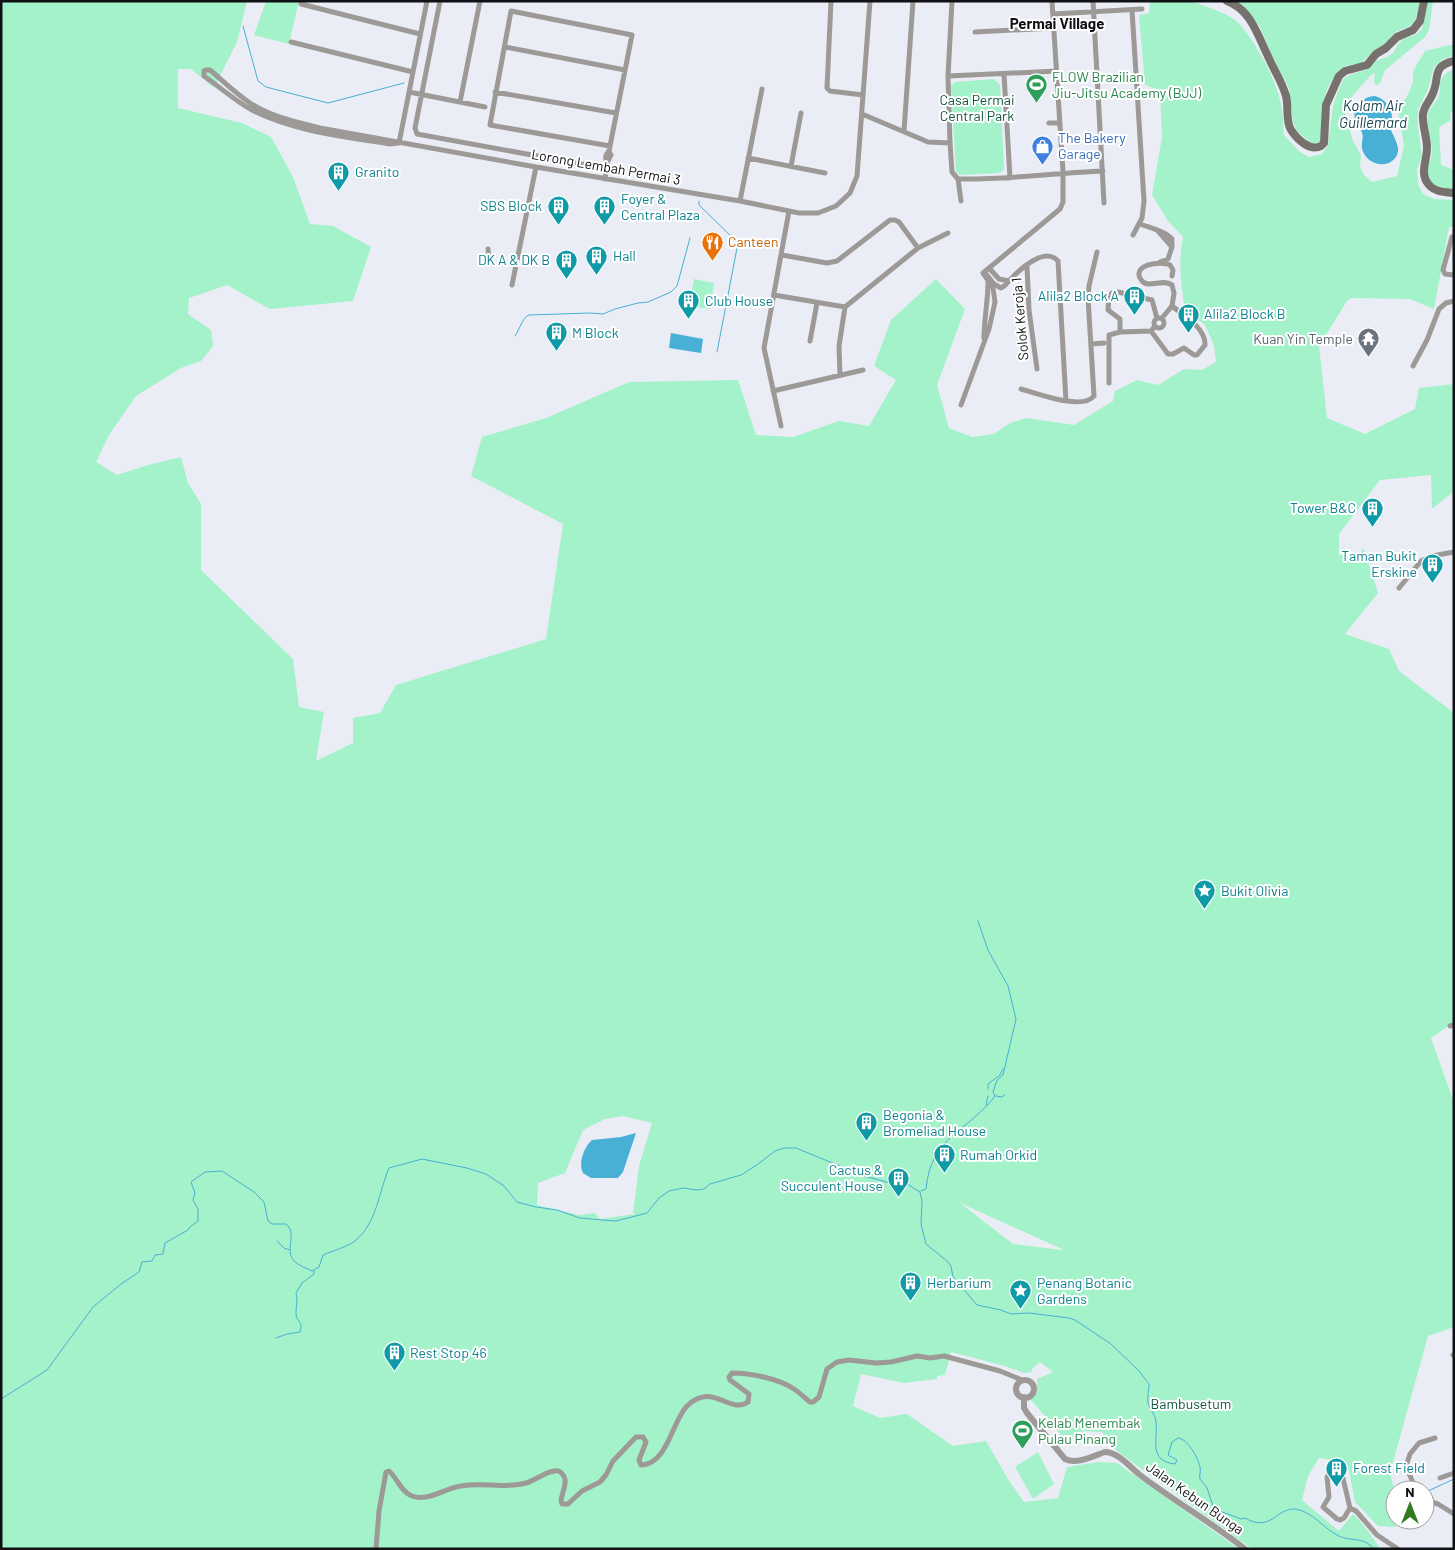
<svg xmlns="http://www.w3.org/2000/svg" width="1455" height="1550" viewBox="0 0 1455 1550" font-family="Barlow,sans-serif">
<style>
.green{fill:#a4f2c9;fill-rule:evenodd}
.water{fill:#48afd5}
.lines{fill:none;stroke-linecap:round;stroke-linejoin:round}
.stream{stroke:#48afd5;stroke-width:1}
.minor{stroke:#9d9997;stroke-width:5}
.tertiary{stroke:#9d9997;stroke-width:6}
.secondary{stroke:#77716e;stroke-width:8}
.minor-bridge{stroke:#9d9997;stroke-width:5}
.labels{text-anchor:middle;stroke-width:4;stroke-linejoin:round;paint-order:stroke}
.leisure-label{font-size:14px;fill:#27864d;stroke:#fff;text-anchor:start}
.park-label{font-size:14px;fill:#10563a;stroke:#fff}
.shop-label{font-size:14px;fill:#366cbe;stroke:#fff;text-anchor:start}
.street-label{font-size:14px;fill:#101114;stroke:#fff}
.culture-label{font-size:14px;fill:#0d838f;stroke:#fff;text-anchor:start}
.food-label{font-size:14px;fill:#c56008;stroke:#fff;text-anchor:start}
.worship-label{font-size:14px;fill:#5b616d;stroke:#fff;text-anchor:end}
.neighbourhood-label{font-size:15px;font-weight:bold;fill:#101114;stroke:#fff}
.water-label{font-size:15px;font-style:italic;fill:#1a4656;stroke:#fff}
</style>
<rect width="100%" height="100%" fill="#eaedf6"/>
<path class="green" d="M 1,1 L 247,1 L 237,42 L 214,88 L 191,69 L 178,69 L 178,108 L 242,123 L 271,137 L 293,177 L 310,224 L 333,226 L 371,247 L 353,301 L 270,309 L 227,285 L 189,298 L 188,314 L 211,330 L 213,346 L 201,361 L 181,368 L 136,396 L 109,435 L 96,462 L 117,475 L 148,465 L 181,457 L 188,483 L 201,504 L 201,570 L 293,659 L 299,707 L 324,712 L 316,761 L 353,743 L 353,718 L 380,713 L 396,685 L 546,639 L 563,524 L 471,476 L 482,437 L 546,418 L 629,382 L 738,380 L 756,435 L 793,437 L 839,421 L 869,426 L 896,380 L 874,366 L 891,320 L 936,279 L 965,309 L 937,385 L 949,428 L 972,437 L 994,434 L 1010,423 L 1026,418 L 1074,425 L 1113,401 L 1115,391 L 1137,380 L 1158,385 L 1184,369 L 1202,370 L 1216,362 L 1214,345 L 1205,325 L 1185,310 C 1181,283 1178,265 1183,237 L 1168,221 L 1152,195 L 1162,137 L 1160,90 L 1145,85 L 1139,15 L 1149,13 L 1150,1 C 1162,1 1176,0 1188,1 C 1199,3 1226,13 1235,20 C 1251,32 1276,80 1280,100 C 1283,112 1283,123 1284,135 L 1300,152 L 1309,157 L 1322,154 L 1328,145 L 1333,105 L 1343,79 L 1352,74 L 1365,70 L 1376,61 L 1387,57 L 1393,53 L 1398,44 L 1403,39 L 1417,34 L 1422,29 L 1428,1 L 1433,1 L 1429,30 L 1425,37 L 1385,70 L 1381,81 L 1377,86 L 1374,82 L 1375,73 L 1370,76 L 1349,100 L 1345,114 L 1353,141 L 1361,155 L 1360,167 L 1364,175 L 1372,182 L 1397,176 L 1404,146 L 1398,109 L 1401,103 L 1407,97 L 1413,82 L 1413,71 L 1425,51 L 1454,44 L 1454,56 L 1443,59 L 1434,67 L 1428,89 L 1418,110 L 1418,127 L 1422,156 L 1417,170 L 1418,184 L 1423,194 L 1434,199 L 1454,200 L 1454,227 L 1449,227 L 1434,309 L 1410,299 L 1351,298 L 1347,301 L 1319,346 L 1327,418 L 1365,434 L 1415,409 L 1419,388 L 1454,384 L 1454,491 L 1432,509 L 1431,475 L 1380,480 L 1339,534 L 1339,555 L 1361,552 L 1364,549 L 1378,593 L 1345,634 L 1389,649 L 1399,671 L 1454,713 L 1454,1022 L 1431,1038 L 1454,1103 L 1454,1327 L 1428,1336 L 1390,1473 L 1395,1492 L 1395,1520 L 1406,1520 L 1395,1527 L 1378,1526 L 1355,1502 L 1348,1466 L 1339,1461 L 1319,1458 L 1308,1476 L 1302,1500 L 1339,1531 L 1353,1514 C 1364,1525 1372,1536 1380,1549 L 1252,1549 L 1117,1451 L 1102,1432 L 1083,1431 L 1068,1443 L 1031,1400 L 1037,1393 L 1037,1379 L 1053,1372 L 1040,1362 L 1032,1369 L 1032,1372 L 1024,1373 L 1005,1366 L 951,1352 L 945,1375 L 937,1376 L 937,1379 L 904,1383 L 861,1374 L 853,1406 L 880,1418 L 907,1414 L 953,1446 L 986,1441 L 1008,1479 L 1024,1502 L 1058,1498 L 1067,1467 L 1098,1462 L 1117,1463 L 1239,1549 L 1,1549 ZM 623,1116 L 652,1123 L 639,1166 L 633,1213 L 635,1214 L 600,1219 L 595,1213 L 579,1215 L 537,1205 L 538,1183 L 565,1173 L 583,1130 L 605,1119 ZM 960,1203 L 1062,1249 L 1062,1250 L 1013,1244 Z
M 266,1 L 299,1 L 289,44 L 254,35 Z
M 1235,1 L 1420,1 L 1415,21 L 1408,27 L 1397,31 L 1385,44 L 1376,49 L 1361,63 L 1345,66 L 1337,72 L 1327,89 L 1322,107 L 1321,141 L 1316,143 L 1311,143 L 1297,131 L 1293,122 L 1289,88 L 1271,54 L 1260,27 L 1243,6 Z
M 1454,69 L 1454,112 L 1451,112 L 1450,121 L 1439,127 L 1441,165 L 1454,170 L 1454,189 L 1447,189 L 1431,183 C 1423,163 1432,166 1432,149 C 1431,137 1425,122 1429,111 C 1431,106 1436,102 1438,98 C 1444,85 1433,79 1454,69 Z
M 994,79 L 1000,85 L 1004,169 L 1000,173 L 960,175 L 956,171 L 951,86 L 955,82 Z
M 694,279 L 714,283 L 710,309 L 689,306 Z
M 1038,1452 L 1054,1484 L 1033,1499 L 1015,1467 Z"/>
<path class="water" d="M 1375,96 C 1387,100 1393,109 1392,122 C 1391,126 1390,126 1391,130 C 1395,140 1404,152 1392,161 C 1381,169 1364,161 1362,148 C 1361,143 1364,137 1362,133 C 1361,128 1357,124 1355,119 C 1352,106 1362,97 1375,96 Z
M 671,333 L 703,339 L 701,353 L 669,348 Z
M 636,1133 L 623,1172 L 618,1178 L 591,1178 L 583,1173 C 578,1163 584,1147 592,1140 L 621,1137 Z"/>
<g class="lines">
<path class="stream" d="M 243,26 L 258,81 L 266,87 L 328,103 L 404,83
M 699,201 L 699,205 L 738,243 L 717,352
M 695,222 L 698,215
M 515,336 C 520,329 522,318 529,315 L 590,313 L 603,314 L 615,309 L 638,303 L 648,302 L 671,292 L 677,286 L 690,238
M 988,1089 L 988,1084 L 1000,1075 L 1003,1069
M 996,1096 L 1002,1097 L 1005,1095
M 986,1105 L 988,1096
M 921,1191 L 926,1189 C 931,1135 968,1132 995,1096 L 993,1092 L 997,1080 L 1003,1075 L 1016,1019 L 1008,986 L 988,950 L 978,921
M 277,1241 L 284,1248 L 290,1250
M 276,1338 L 287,1334 L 300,1332 C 304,1321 296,1322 296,1313 C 296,1306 298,1301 296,1293 L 302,1283 L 314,1274 L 314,1271
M 1,1399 L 47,1370 L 93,1307 L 121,1284 L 139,1272 L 142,1262 L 152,1261 L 155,1255 L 163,1254 L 165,1243 L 188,1230 L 190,1227 L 198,1221 L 198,1209 L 193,1200 L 195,1193 L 191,1182 L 205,1172 L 222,1171 L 254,1192 L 264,1202 L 268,1221 L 272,1224 L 286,1224 C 298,1234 284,1249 294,1261 C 299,1266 306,1268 312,1271 L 319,1267 L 323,1255 C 332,1251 347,1247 355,1241 C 377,1223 379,1191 389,1168 L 422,1159 L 467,1168 L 486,1174 L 504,1186 L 517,1202 L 536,1207 L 557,1210 L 580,1218 L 602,1220 L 616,1221 L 647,1213 L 659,1198 L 669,1191 L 683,1188 L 697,1190 L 704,1189 L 710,1184 L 741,1175 L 758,1164 L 775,1151 L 784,1148 L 796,1148 L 864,1176 L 894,1184 L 907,1184 L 920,1192 L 922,1201 L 921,1224 L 926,1244 L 947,1261 L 951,1266 L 953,1277 L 977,1305 L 1001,1310 L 1011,1314 L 1029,1313 L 1069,1318 L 1075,1320 L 1111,1344 L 1139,1371 L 1149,1384 C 1149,1390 1147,1397 1148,1403 C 1150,1410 1155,1414 1156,1421 C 1158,1440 1148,1461 1175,1464 L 1177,1460 L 1168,1455 L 1172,1442 L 1178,1438 C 1188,1439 1198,1458 1200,1467 C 1201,1471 1199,1475 1200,1479 L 1207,1488 L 1214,1509 L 1241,1519 L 1245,1518 C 1271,1533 1276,1508 1295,1509 C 1312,1511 1324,1529 1339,1536 C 1352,1542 1363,1536 1374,1549
M 1428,1491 L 1454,1479"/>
<path class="minor" d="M 440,1 L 415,128 L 417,134 L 620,171
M 831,1 L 827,88 L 830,91 L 863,95
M 952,1 L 948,76 L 950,143 L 952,172 L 958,179 L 961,201
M 1093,1 L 1104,203
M 301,4 L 420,34
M 1132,10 L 1144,201 L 1142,218 L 1133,235
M 1053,14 L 1142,9
M 975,32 L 1054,28
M 291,42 L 413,72
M 505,47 L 625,70
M 1004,74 L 1010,178
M 948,76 L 1057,71
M 409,92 L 485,107
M 495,92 L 616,113
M 460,102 L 480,1
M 862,114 L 928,142 L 950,143
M 1049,123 L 1060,123
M 904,131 L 913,1
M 399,143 L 390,144 C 346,137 292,131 252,110 C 235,101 220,87 204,76 L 204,71 L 206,70 L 210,70 C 223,81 235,93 250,103 C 271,117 296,122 320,128 L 536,167 L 740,201 L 799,213 L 818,213 L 836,206 L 850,193 L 857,176 L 870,1
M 399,143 L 427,1
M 748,158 L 825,173
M 607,163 C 605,158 605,155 609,151 L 632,35 L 511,11 L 490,125 L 610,146
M 791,166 L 801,113
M 605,179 L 607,163 L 611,155 L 609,151
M 958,179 C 1007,180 1054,173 1103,171
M 740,201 L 762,89
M 1140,224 C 1150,228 1165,231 1172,239 L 1172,247 L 1158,231
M 1454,236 L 1452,237 L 1443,270 L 1445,274 L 1454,275
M 488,249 L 489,260
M 782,255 L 827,263 L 837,261 L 890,220 L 895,220 L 899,222 L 918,248
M 1160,262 L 1168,259 L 1172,247
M 1027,266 L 1029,310 L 1037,369
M 989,268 L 999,279 L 1009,281
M 986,274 L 994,284 L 1001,288 C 1006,286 1006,283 1010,280 C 1020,269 1045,246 1058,261 L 1066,401
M 512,285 L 536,167
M 774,295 L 845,307 L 918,248 L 948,233
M1154 323a5 5 0 1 1 10 0a5 5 0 1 1-10 0Z
M 1151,331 L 1168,354 L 1173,354 L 1184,348 L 1194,355 L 1197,355 L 1205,345 C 1206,328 1183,315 1172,306 L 1162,318
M 1120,332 L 1120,319 L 1108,310 L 1109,297 L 1112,293 L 1118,292 L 1152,300 L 1157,318
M 984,338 C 984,319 988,301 988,282
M 810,341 L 817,303
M 1092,344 L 1104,343
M 1413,366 L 1427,340 L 1439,309 L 1446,303 L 1454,301
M 840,375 L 839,346 L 845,307
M 1109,383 L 1109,335 L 1120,332 L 1151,331 L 1155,326
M 1021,389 C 1037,393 1082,411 1094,396 L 1088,298 L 1089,286 L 1097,252
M 773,391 L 863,370
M 961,405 L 989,329 L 995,302 L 993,288 L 983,273 L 1054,214 L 1060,209 L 1063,202 L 1063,172 L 1052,1
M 781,426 L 764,348 L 789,211
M 1399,588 L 1421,561 L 1432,556 L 1454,552
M 1450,1026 L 1454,1025
M 1453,1355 L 1454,1355
M 1337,1470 L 1342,1474 L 1350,1508 L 1344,1518 L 1340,1520 L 1337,1519 L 1323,1507 L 1329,1497 L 1327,1477 L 1332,1471 Z
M 1440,1478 L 1454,1473
M 1416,1490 L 1406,1466 L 1410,1454 L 1419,1443 L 1435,1438
M 1425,1500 L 1438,1504 L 1454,1514
M 1350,1508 L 1356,1511 L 1377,1535 L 1398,1549
M 376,1549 L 379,1511 L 386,1472 L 389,1471 C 398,1479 401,1492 412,1496 C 428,1502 445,1488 461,1486 C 482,1482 505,1489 526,1483 C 537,1480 548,1469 559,1471 C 571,1479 562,1490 561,1501 L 562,1504 L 568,1504 L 582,1491 L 600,1482 L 606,1475 L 613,1461 L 636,1437 L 643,1437 L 646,1442 L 639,1460 L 641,1465 C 668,1464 672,1421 687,1406 C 713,1381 729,1415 748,1402 L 749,1394 L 730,1380 L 729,1377 L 732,1373 C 750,1373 780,1379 794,1389 C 800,1393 805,1398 810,1402 L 813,1402 L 819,1397 L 827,1369 L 837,1362 L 849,1360 L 876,1363 L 891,1362 L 917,1356 L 930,1358 L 944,1356 L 1000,1371 L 1022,1380"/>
<path class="tertiary" d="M1016 1389a9 9 0 1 1 18 0a9 9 0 1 1-18 0Z
M 1024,1397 L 1024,1408 L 1027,1413 L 1065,1459 C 1077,1465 1093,1456 1105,1452 C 1118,1452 1130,1467 1140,1475 C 1174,1501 1211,1522 1245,1549"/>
<path class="secondary" d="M 1227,1 C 1251,10 1257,34 1267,54 C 1273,69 1282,81 1286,96 C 1289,106 1285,120 1291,130 C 1297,139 1310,152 1321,146 L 1324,143 L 1326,105 L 1339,76 L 1345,71 L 1367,65 L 1376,54 L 1386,48 L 1397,37 L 1413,30 L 1420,21 L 1424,1
M 1454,61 C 1431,66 1440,78 1433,93 C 1430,101 1424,106 1423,114 C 1422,126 1427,136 1427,148 C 1427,161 1419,174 1429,185 C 1435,192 1445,192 1454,193"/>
<path class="minor-bridge" d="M 1172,306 L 1174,293 L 1172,285 C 1163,278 1149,289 1142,281 C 1129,265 1161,260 1170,265 L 1173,270 L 1172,276"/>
</g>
<defs>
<symbol id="stadium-pin" viewBox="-11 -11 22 30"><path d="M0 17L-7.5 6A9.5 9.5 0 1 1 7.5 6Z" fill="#2e9e5b" stroke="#fff"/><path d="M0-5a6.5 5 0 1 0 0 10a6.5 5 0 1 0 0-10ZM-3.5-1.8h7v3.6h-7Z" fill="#fff"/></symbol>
<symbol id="shop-pin" viewBox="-11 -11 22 30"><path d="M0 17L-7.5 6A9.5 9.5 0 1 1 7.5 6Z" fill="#3f7fe0" stroke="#fff"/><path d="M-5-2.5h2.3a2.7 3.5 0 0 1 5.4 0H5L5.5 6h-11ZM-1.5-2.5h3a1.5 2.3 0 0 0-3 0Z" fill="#fff"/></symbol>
<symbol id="building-pin" viewBox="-11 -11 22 30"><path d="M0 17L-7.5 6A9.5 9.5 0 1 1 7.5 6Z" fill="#0f9aa8" stroke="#fff"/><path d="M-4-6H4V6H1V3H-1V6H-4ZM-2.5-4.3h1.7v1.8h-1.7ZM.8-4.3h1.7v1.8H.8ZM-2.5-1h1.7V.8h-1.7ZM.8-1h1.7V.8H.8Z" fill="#fff"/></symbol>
<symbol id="restaurant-pin" viewBox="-11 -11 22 30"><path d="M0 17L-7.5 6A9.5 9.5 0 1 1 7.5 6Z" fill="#e8710a" stroke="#fff"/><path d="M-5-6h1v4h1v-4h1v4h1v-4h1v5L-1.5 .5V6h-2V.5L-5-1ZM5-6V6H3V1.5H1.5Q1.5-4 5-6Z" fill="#fff"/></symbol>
<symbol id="temple-pin" viewBox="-11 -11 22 30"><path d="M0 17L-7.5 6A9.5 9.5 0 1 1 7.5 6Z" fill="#6b7280" stroke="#fff"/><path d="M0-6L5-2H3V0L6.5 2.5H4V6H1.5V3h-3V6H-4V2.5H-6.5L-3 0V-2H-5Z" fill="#fff"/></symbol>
<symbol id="sight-pin" viewBox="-11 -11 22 30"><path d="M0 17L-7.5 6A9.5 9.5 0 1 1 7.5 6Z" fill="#0f9aa8" stroke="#fff"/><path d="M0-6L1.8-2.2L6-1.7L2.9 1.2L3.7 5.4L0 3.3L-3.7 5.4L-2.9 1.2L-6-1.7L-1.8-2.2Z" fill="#fff"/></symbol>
</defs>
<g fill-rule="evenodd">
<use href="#stadium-pin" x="1024" y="72" width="25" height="34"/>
<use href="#shop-pin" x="1030" y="134" width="25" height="34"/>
<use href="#building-pin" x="326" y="160" width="25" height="34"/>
<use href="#building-pin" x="546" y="194" width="25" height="34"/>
<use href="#building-pin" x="592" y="194" width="25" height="34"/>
<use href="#restaurant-pin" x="700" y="230" width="25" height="34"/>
<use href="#building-pin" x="584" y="244" width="25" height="34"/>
<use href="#building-pin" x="554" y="248" width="25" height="34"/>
<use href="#building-pin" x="1122" y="284" width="25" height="34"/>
<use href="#building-pin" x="676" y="288" width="25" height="34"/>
<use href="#building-pin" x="1176" y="302" width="25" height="34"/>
<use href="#building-pin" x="544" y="320" width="25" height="34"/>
<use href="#temple-pin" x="1356" y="326" width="25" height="34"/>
<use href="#building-pin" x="1360" y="496" width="25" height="34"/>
<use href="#building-pin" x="1420" y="552" width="25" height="34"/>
<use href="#sight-pin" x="1192" y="878" width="25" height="34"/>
<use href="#building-pin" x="854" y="1110" width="25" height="34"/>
<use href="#building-pin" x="932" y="1142" width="25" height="34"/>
<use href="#building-pin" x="886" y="1166" width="25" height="34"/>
<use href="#building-pin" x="898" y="1270" width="25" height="34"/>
<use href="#sight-pin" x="1008" y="1278" width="25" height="34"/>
<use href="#building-pin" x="382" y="1340" width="25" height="34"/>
<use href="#stadium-pin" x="1010" y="1418" width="25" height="34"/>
<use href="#building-pin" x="1324" y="1456" width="25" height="34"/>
</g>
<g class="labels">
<g class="leisure-label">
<text x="1052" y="82">FLOW Brazilian<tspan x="1052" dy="16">Jiu-Jitsu Academy (BJJ)</tspan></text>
<text x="1038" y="1428">Kelab Menembak<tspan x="1038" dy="16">Pulau Pinang</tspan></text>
</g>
<g class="park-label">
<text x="977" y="105">Casa Permai<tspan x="977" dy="16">Central Park</tspan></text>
<text x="1191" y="1409">Bambusetum</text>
</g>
<g class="shop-label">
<text x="1058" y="143">The Bakery<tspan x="1058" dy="16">Garage</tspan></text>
</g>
<g class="street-label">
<text transform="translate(606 167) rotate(10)" y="5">Lorong Lembah Permai 3</text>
<text transform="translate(1020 319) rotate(-95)" y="5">Solok Keroja 1</text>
<text transform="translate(1195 1498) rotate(35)" y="5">Jalan Kebun Bunga</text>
</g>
<g class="culture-label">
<text x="355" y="177">Granito</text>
<text x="621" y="204">Foyer &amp;<tspan x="621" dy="16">Central Plaza</tspan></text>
<text x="542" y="211" text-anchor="end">SBS Block</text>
<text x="613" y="261">Hall</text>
<text x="550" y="265" text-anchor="end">DK A &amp; DK B</text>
<text x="1119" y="301" text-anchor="end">Alila2 Block A</text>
<text x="705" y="306">Club House</text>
<text x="1204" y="319">Alila2 Block B</text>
<text x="572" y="338">M Block</text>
<text x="1356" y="513" text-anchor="end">Tower B&amp;C</text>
<text x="1417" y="561" text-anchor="end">Taman Bukit<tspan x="1417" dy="16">Erskine</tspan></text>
<text x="1221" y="896">Bukit Olivia</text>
<text x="883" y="1120">Begonia &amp;<tspan x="883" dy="16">Bromeliad House</tspan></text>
<text x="960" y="1160">Rumah Orkid</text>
<text x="883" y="1175" text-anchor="end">Cactus &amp;<tspan x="883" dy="16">Succulent House</tspan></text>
<text x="927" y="1288">Herbarium</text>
<text x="1037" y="1288">Penang Botanic<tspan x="1037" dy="16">Gardens</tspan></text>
<text x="410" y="1358">Rest Stop 46</text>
<text x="1353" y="1473">Forest Field</text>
</g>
<g class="food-label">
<text x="728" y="247">Canteen</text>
</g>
<g class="worship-label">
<text x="1353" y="344">Kuan Yin Temple</text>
</g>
<g class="neighbourhood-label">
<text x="1057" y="29">Permai Village</text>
</g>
<g class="water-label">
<text x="1373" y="111">Kolam Air<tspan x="1373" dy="17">Guillemard</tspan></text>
</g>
</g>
<rect width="1455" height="1550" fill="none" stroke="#101114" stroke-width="5"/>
<g transform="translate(1410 1505)"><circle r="24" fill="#ffffff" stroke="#9fa0a1"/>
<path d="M0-4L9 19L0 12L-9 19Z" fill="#327b21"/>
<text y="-8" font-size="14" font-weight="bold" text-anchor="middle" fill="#101114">N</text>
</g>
</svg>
